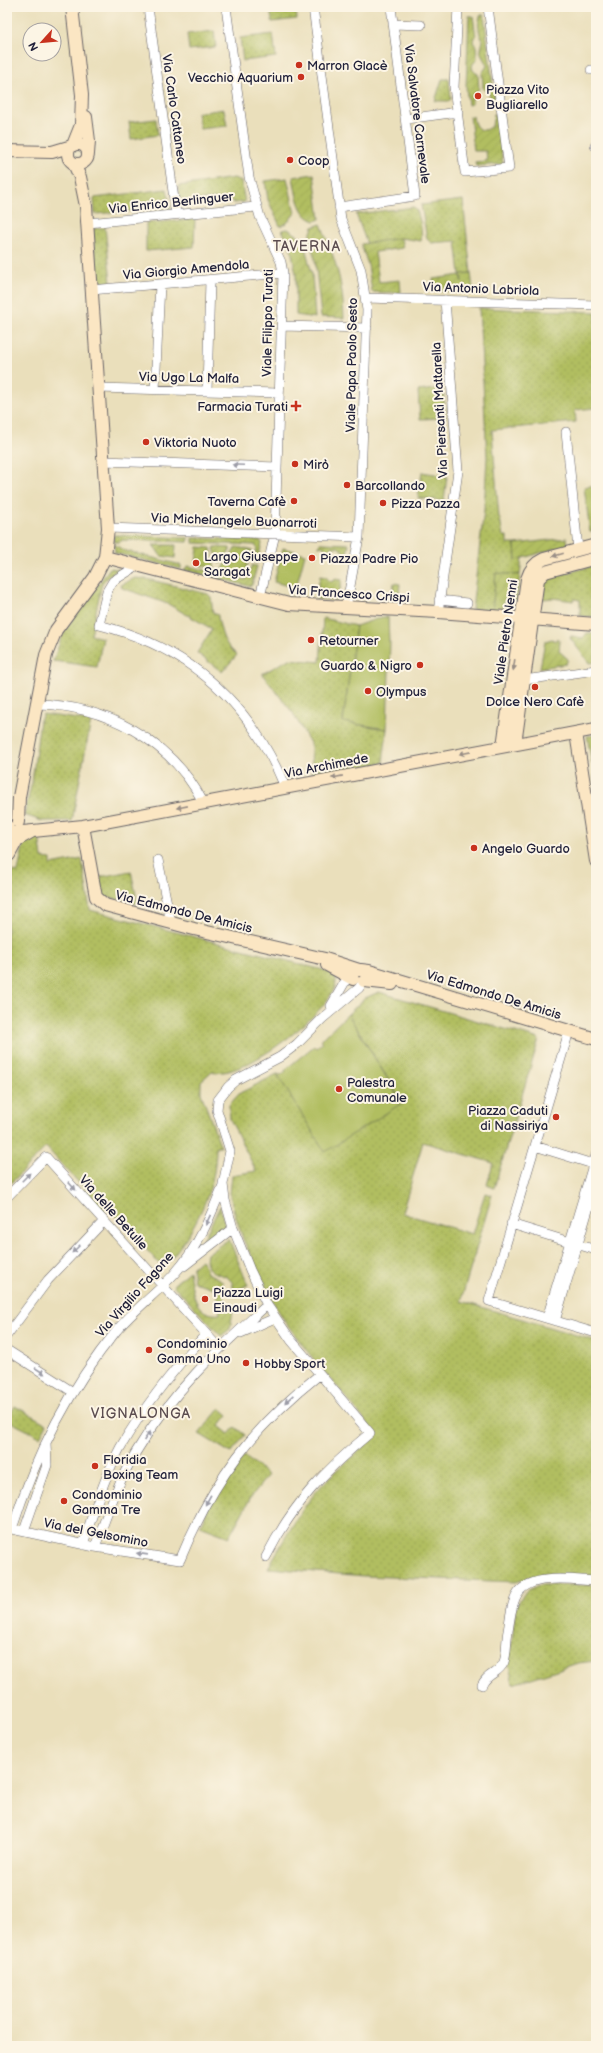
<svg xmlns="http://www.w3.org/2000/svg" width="603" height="2053" viewBox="0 0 603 2053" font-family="'Balsamiq Sans',sans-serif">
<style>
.grass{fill:url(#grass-dots);stroke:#6a704e}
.park{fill:#b1be60;stroke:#6a704e}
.garden{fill:url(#garden-furrows);stroke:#6a704e}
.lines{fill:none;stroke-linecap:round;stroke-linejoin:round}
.street-casing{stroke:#686468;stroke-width:10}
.secondary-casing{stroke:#686468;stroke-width:14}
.street{stroke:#fff;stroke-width:9}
.secondary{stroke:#fbe6c3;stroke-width:12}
.oneway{fill:#9c9ca7}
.oneway2{fill:#998e86}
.poi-dot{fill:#c8321e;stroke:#fcf5e5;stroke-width:1.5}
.labels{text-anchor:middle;stroke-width:4;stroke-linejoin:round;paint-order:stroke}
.poi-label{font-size:13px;fill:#22223b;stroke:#fcf5e5;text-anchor:start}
.street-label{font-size:13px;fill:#22223b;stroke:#fcf5e5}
.neighbourhood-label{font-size:14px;letter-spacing:1px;fill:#5c4d50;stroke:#fcf5e5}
</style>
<defs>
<pattern id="grass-dots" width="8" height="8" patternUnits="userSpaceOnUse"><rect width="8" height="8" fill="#b1be60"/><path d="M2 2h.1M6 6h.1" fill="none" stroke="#98a354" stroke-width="1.8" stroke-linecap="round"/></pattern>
<pattern id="garden-furrows" width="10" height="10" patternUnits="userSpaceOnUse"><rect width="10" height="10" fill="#b1be60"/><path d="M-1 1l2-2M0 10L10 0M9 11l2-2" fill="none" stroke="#98a354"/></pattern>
</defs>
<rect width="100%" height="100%" fill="#fcf5e5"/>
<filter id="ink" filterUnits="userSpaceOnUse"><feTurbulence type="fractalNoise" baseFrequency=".025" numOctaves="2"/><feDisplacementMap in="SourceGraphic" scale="8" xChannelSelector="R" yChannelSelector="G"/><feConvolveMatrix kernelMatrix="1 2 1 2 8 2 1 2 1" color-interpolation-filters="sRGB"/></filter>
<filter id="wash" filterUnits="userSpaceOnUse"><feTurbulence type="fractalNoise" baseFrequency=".012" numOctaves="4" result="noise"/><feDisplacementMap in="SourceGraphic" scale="16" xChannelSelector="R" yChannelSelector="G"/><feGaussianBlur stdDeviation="0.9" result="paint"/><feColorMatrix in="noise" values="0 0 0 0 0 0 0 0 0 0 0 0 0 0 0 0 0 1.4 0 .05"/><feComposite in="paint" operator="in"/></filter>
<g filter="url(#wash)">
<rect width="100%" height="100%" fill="#eadfbb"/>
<path class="grass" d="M 270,7 L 296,7 L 297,19 L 272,22 Z
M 214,31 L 216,47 L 189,50 L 187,34 Z
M 273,34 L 276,57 L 243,61 L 240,38 Z
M 442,79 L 449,79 L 451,99 L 449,101 L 435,101 Z
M 224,109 L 227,126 L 200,129 L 197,113 Z
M 156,119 L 158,135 L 131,139 L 129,122 Z
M 234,178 L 241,181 L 245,202 L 234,203 L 230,198 L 189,201 L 182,208 L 178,186 Z
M 167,189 L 171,208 L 95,214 L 94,198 Z
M 463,200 L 471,273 L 460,274 L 456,241 L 431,243 L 427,239 L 421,205 Z
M 414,207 C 420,212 423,234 421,241 L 401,238 L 367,244 L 356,214 Z
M 195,219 L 194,247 L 146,251 L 146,223 Z
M 105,227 L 111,282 L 101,283 L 97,279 L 93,229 Z
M 479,308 L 596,312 L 596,408 L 575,410 L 576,422 L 492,430 L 499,518 L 500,518 L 503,536 L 507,536 L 507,544 L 515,544 L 516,560 L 522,558 L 520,575 L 496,573 L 492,611 L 472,609 L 484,510 L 487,457 Z
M 443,388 L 446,418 L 420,419 L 418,391 Z
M 422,472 L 447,476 L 444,501 L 418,498 Z
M 596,565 L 596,617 L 580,616 L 580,600 L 574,599 L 573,601 L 553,598 L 543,599 L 545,582 L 548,578 Z
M 110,568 L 119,569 L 110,575 L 102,583 L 91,635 L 103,638 L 97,667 L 53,661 L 63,633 Z
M 135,578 L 147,579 L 208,594 L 211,597 L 213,613 L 218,615 L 218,617 C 222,635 223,643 237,655 L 222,672 L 197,653 L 212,629 L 168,604 L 122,588 L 121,585 Z
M 323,618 L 356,626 L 343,722 L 387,729 L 383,763 L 312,777 L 311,745 L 293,713 L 262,674 L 289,659 L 320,662 Z
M 43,714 L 91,721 L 72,821 L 42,821 L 24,815 L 32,782 L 40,720 Z
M 39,835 L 42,858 L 51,859 L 51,865 L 82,859 L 90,910 L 331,972 C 334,975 337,978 336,983 C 333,1010 239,1083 212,1071 L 201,1081 L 201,1093 L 221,1147 L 216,1147 C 217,1192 192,1235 163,1268 L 109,1208 L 105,1211 L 46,1147 L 7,1187 L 7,901 L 13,871 L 18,872 L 24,842 Z
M 131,871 L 138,904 L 102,896 L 99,877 Z
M 379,992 L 539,1039 L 494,1188 L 487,1185 L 493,1163 L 423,1142 L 402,1213 L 472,1234 L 485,1193 L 492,1195 L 461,1301 L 596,1341 L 596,1577 C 569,1576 542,1573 516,1582 L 364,1576 L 268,1568 C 281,1545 293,1523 308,1502 C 327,1476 354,1456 377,1435 L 307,1351 L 286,1323 L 273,1302 L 243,1239 L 232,1205 L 230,1193 L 232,1175 L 256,1171 L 230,1119 L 229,1105 L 240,1093 L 277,1074 L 325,1151 L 402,1102 L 348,1014 L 365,998 Z
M 15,1406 L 47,1424 L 40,1437 L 7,1420 Z
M 220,1408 L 228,1415 L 219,1426 L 229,1434 L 235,1427 L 245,1435 L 231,1453 L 199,1434 Z
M 244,1456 L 268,1475 L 251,1497 L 229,1537 L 200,1526 L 210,1504 Z
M 540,1585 L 596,1585 L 596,1661 L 578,1663 L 513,1684 L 509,1665 L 516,1606 L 526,1591 Z"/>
<path class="park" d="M 596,485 L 596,531 L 590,532 L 584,487 Z
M 283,548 L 305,554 L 296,588 L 274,582 Z
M 382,617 L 388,617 L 389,642 L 390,642 L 387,729 L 343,722 L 356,626 Z
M 348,1014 L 402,1103 L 325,1152 L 277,1074 L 281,1075 L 285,1072 L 286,1069 L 314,1046 L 316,1048 L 322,1043 L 320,1041 Z"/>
<path class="garden" d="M 481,15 L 484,15 L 495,101 L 491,102 L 489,93 L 483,89 L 482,73 L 487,66 C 482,53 478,57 483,41 C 479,34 476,23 481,15 Z
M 469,16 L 473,16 L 476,36 L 473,42 L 476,46 L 477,60 C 470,64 471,71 478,74 L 479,89 L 472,95 L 472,104 L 468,105 L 466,86 Z
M 494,114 L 497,114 L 503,164 L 476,166 L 475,162 L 487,161 L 486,151 L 474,151 L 470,116 L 473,116 C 474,124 476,130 485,130 L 492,126 Z
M 314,174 L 320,219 L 315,221 C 298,216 296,192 293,177 Z
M 287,178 L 295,213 L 287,223 L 280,226 L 268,200 L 265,181 Z
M 321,224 C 335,260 343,279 344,318 L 321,317 L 315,259 L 309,238 L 313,227 Z
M 288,229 L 303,239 L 312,274 L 315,318 L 296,315 L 296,274 L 291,249 L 282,230 Z
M 401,238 L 403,248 L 375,252 L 379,282 L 400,280 L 401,293 L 372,292 L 368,265 L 361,244 Z
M 471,273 L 473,289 L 466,290 L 466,292 L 435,291 L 433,279 L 460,275 L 462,282 L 461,274 Z
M 115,535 L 189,538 L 188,542 L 123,540 L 119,542 L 114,542 L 113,537 Z
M 193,538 L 260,540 L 262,543 L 257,563 L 253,561 L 257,548 L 255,545 L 193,543 Z
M 567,538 L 568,545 L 516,560 L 515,544 Z
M 320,543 L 349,544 L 346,557 L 344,557 L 343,551 L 338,547 L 331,547 L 327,553 L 324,553 L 325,548 L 322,546 L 319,547 Z
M 114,544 L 123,550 L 181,565 L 181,569 L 115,553 Z
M 153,545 L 176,545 L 175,558 L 161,556 Z
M 198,547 L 211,548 L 215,569 L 196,564 Z
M 215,547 L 230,548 L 230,551 L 220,564 L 214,549 Z
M 236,547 L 252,550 L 244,577 L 226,573 L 223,569 Z
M 252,565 L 257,566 L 252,585 L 249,586 L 184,570 L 188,566 L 246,580 Z
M 496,573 L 520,575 L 516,601 L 504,600 L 503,612 L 492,611 Z
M 320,576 L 326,577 L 331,582 L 336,579 L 342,580 L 338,600 L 316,599 Z
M 394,583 L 400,584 L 398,604 L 387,603 L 388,595 L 392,596 Z
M 587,633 L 596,633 L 596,662 L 589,663 L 570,638 L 571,636 L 583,638 Z
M 557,638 L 560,642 L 559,651 L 568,659 L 566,664 L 540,668 L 545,641 L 552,639 L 555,641 Z
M 596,735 L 596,762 L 592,763 L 587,736 Z
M 220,1206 L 225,1226 L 202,1242 Z
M 229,1239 L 248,1285 L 234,1291 L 232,1282 L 227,1277 L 213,1272 L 208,1268 L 206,1260 L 207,1254 Z
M 201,1260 L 203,1261 L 207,1273 C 231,1284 218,1278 224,1298 C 226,1302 231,1306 233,1311 L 230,1329 L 221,1336 L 173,1285 L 189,1271 C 193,1290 193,1317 220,1314 L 217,1289 L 194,1282 L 192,1268 Z"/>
</g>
<g filter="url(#ink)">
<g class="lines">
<defs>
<path id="street" d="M 148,7 L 176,214
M 226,7 L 249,177 L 260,217 L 281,262 L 283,273 L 275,534 L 260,597
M 313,7 L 341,219 L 361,270 L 367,310 L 359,537 L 346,608
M 458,7 L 454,87 L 465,172 L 509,168 L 488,7
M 393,24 L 421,25
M 591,70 L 596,70
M 406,119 L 458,112
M 595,146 L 596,146
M 339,207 L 415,196 L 391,7
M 88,223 L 256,207
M 91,290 L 283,273
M 366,298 L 596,305
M 281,326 L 367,328
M 98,388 L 279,393
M 155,390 L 160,284
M 207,391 L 210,280
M 566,432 L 578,549
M 103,461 L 277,467
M 108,528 L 359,537
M 137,566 L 113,581 L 107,591 L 99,625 C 188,647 250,702 285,787
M 439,600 L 467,603
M 438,612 L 458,471 L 445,300
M 524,680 L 596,670
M 36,704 C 105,705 171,740 203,802
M 158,860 L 171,923
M 331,1006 L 346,980 L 353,973
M 567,1038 L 489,1301 L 596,1333
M 535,1146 L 596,1165
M 7,1197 L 46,1157 L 219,1348
M 511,1224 L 596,1250
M 184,1266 L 233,1228
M 547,1318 L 596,1155
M 555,1321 L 596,1183
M 241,1333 L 275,1318
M 7,1335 L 48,1280 L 104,1221
M 7,1350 L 73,1392
M 7,1528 L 95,1547 L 180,1560 C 213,1480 252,1428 319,1375
M 12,1529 C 35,1456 69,1389 117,1330 C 135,1309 157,1293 175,1273 C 198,1248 211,1215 223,1185
M 24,1531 L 47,1465 L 46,1443
M 83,1545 C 93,1512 104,1478 120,1448 C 144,1406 174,1369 206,1334
M 95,1547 C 107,1515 118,1481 136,1452 C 171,1393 217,1350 267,1305
M 266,1557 C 292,1505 325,1470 370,1433 L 291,1340 L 267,1305 L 250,1270 L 233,1228 L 225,1200 L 223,1184 L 230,1151 L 217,1110 L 218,1100 L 228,1087 L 236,1080 L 280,1057 L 297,1044 L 322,1019 L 359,988 L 363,982
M 482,1685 C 488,1672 498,1675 504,1662 C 507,1653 506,1641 508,1631 C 510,1620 511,1603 518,1593 C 532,1573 574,1580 596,1581"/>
<path id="secondary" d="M 72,7 L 82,95 L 81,125 L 73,145
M 86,117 L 89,141 L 88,154
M68 154a10 10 0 1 1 20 0a10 10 0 1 1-20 0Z
M 7,151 L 52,152 L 72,146
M 105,557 L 289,604 L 438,612 L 596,624
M 576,733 L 596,861
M 515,744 L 538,579 L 545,572 L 596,558
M 503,746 L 527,579 C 530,569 535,563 544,559 L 596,545
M 18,822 L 19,797 L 46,655 L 56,630 L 95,577 L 105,557 L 108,528 L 86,206 L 80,177 L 74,164
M 7,826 L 9,831 L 13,833 L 83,826 L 596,729
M 83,826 L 96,897 L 105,905 L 194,929 L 325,959 L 359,970
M 9,855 L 17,840 L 31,832
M 327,965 L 353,979
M 361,970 L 369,971 L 596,1039
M 364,981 L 392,984"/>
</defs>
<use href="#street" class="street-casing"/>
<use href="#secondary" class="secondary-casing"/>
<use href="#street" class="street"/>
<use href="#secondary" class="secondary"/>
</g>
<defs><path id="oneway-solid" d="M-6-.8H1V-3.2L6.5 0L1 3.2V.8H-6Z"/></defs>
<g class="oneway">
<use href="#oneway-solid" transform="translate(238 465) rotate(-178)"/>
<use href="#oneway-solid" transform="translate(26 1177) rotate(-45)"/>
<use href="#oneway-solid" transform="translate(72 1186) rotate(47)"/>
<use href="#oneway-solid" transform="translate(208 1220) rotate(115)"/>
<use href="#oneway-solid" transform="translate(76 1249) rotate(135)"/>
<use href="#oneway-solid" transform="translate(40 1371) rotate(33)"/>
<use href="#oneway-solid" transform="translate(289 1399) rotate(137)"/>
<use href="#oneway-solid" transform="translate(147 1436) rotate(-56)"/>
<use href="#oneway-solid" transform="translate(208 1500) rotate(119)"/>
<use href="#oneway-solid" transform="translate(142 1554) rotate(-172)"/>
</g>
<g class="oneway2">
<use href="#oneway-solid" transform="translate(558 555) rotate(164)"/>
<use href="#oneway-solid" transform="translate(514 665) rotate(98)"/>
<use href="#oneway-solid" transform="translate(465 753) rotate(169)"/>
<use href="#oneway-solid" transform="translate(337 777) rotate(169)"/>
<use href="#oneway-solid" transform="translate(182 807) rotate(169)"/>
</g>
</g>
<g class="poi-dot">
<circle cx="299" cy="65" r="4"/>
<circle cx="301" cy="77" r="4"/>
<circle cx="478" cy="96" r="4"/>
<circle cx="290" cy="160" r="4"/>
<path d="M294 400h4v4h4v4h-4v4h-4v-4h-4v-4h4z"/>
<circle cx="146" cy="442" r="4"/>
<circle cx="295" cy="464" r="4"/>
<circle cx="347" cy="485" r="4"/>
<circle cx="294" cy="501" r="4"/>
<circle cx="383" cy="503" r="4"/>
<circle cx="312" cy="558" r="4"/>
<circle cx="196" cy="563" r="4"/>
<circle cx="311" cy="640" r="4"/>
<circle cx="420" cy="665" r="4"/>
<circle cx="535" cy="687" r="4"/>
<circle cx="368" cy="691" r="4"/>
<circle cx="474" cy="848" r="4"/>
<circle cx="339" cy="1089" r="4"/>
<circle cx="556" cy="1117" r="4"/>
<circle cx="205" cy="1299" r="4"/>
<circle cx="149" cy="1350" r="4"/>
<circle cx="246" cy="1363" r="4"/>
<circle cx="95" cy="1466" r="4"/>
<circle cx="64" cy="1501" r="4"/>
</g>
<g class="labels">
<g class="poi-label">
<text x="307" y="70">Marron Glacè</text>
<text x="293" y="82" text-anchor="end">Vecchio Aquarium</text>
<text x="486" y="94">Piazza Vito<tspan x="486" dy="15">Bugliarello</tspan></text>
<text x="298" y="165">Coop</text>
<text x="288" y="411" text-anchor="end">Farmacia Turati</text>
<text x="154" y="447">Viktoria Nuoto</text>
<text x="303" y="469">Mirò</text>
<text x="355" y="490">Barcollando</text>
<text x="286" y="506" text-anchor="end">Taverna Cafè</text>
<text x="391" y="508">Pizza Pazza</text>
<text x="204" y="561">Largo Giuseppe<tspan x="204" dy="15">Saragat</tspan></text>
<text x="320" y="563">Piazza Padre Pio</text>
<text x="319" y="645">Retourner</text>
<text x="412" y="670" text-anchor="end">Guardo &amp; Nigro</text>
<text x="376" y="696">Olympus</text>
<text x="535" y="706" text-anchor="middle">Dolce Nero Cafè</text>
<text x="482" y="853">Angelo Guardo</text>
<text x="347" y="1087">Palestra<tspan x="347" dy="15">Comunale</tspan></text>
<text x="548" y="1115" text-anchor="end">Piazza Caduti<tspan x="548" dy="15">di Nassiriya</tspan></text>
<text x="213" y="1297">Piazza Luigi<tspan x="213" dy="15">Einaudi</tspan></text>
<text x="157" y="1348">Condominio<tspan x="157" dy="15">Gamma Uno</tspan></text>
<text x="254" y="1368">Hobby Sport</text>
<text x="103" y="1464">Floridia<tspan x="103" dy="15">Boxing Team</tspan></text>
<text x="72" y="1499">Condominio<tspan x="72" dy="15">Gamma Tre</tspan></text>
</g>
<g class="street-label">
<text transform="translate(175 109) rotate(82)" y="5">Via Carlo Cattaneo</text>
<text transform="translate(418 114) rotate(83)" y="5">Via Salvatore Carnevale</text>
<text transform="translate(171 202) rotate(-6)" y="5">Via Enrico Berlinguer</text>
<text transform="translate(186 269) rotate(-5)" y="5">Via Giorgio Amendola</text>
<text transform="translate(481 288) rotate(2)" y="5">Via Antonio Labriola</text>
<text transform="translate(267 323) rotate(-89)" y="5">Viale Filippo Turati</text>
<text transform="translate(351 365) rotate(-89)" y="5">Viale Papa Paolo Sesto</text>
<text transform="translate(189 377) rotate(1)" y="5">Via Ugo La Malfa</text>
<text transform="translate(439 410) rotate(-93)" y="5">Via Piersanti Mattarella</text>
<text transform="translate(234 520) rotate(2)" y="5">Via Michelangelo Buonarroti</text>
<text transform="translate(349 593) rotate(4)" y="5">Via Francesco Crispi</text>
<text transform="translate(505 632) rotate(-82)" y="5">Viale Pietro Nenni</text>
<text transform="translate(326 765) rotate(-11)" y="5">Via Archimede</text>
<text transform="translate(184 911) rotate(14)" y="5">Via Edmondo De Amicis</text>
<text transform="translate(494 994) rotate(17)" y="5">Via Edmondo De Amicis</text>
<text transform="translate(114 1212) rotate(48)" y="5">Via delle Betulle</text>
<text transform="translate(134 1294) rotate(-48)" y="5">Via Virgilio Fagone</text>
<text transform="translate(96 1532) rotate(11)" y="5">Via del Gelsomino</text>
</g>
<g class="neighbourhood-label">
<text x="307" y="251">TAVERNA</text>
<text x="141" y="1418">VIGNALONGA</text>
</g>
</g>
<rect width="603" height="2053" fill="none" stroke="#fcf5e5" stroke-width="24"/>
<g transform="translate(42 42) rotate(243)"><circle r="19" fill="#fcf5e5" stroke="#a5a1a1"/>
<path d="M0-3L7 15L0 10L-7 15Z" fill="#c8321e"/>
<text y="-6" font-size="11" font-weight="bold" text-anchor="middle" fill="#22223b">N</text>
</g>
</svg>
